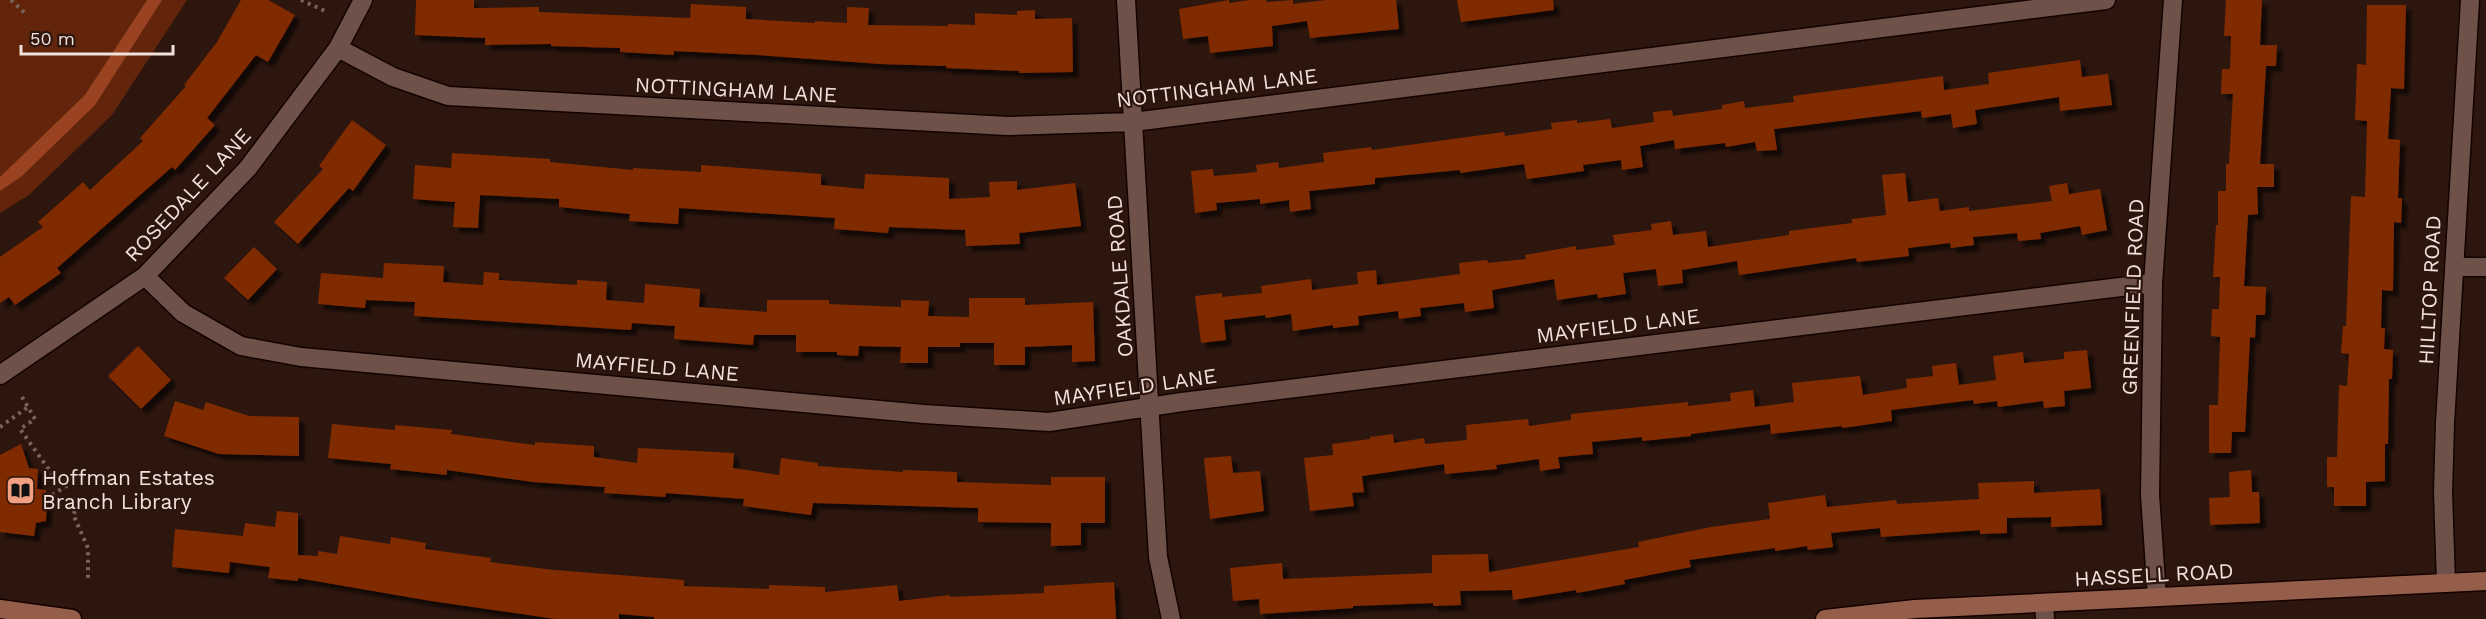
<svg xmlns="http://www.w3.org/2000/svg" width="2486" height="619" viewBox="0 0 2486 619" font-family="'Work Sans',sans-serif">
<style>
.green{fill:#62240b}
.water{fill:#9a4322}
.building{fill:#802b05;filter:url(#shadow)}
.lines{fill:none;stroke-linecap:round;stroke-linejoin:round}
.street-casing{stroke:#140200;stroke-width:21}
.secondary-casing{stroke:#140200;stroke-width:21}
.path{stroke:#79645d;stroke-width:4;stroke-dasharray:3 4.5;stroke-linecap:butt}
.street{stroke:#6e5249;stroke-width:18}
.secondary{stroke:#945e4b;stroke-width:18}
.labels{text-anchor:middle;stroke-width:4.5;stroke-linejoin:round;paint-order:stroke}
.street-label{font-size:21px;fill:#f2e1db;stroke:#2d160e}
.poi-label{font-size:21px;fill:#f2e1db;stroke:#2d160e;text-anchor:start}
</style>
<defs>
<filter id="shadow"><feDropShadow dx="5.5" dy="5.5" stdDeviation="1.5" flood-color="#0009"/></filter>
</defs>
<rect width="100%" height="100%" fill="#2d160e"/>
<path class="green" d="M 0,0 L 187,0 L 112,115 L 29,195 L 0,213 Z"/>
<path class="water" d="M 147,0 L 162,0 L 95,105 L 22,176 L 0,191 L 0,177 L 85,95 Z"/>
<path class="building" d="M 241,0 L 268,0 L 295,15 L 268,62 L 256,55 L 207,118 L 215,125 L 175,170 L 172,167 L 57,268 L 61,273 L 15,305 L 9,297 L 0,303 L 0,257 L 43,227 L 38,222 L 83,182 L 90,190 L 143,141 L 140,138 L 186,86 L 184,85 L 217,42 Z
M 416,0 L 474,0 L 474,8 L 539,7 L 539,12 L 690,18 L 691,4 L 746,7 L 746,19 L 815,23 L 815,21 L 847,23 L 847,7 L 869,8 L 868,25 L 948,26 L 948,24 L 975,25 L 975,13 L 1017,15 L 1017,11 L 1035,10 L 1035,19 L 1072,18 L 1073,72 L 1019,73 L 1019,71 L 946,68 L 946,66 L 880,64 L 757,55 L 674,51 L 674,55 L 620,52 L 620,48 L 551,46 L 551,44 L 485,45 L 485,38 L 415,35 Z
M 1229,0 L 1229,3 L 1250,0 L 1266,0 L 1267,2 L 1293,0 L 1293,4 L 1326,0 L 1396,0 L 1399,29 L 1310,38 L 1307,21 L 1272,26 L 1273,46 L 1210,53 L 1208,36 L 1183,39 L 1179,9 Z
M 1457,0 L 1553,0 L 1554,10 L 1461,22 Z
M 2226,0 L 2262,0 L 2260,45 L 2277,45 L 2276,66 L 2266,66 L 2260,164 L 2274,164 L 2274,187 L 2257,187 L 2258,214 L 2248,215 L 2244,286 L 2266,287 L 2265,315 L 2256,315 L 2255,338 L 2250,337 L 2245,432 L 2232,432 L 2231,453 L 2209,453 L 2209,405 L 2218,405 L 2220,337 L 2211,336 L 2212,309 L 2219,309 L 2220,277 L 2213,277 L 2216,225 L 2218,225 L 2218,191 L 2226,191 L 2226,164 L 2229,164 L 2233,94 L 2221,94 L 2222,69 L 2230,69 L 2231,36 L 2224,36 Z
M 2367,5 L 2406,5 L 2404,89 L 2391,88 L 2388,139 L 2400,140 L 2398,198 L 2402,198 L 2401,223 L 2394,222 L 2393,291 L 2382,290 L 2381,328 L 2385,328 L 2384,349 L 2393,350 L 2392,379 L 2389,379 L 2388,444 L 2385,444 L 2385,481 L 2366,482 L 2366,506 L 2334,506 L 2334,487 L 2327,487 L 2327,457 L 2337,457 L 2339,385 L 2347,386 L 2349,354 L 2341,353 L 2343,326 L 2346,326 L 2351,196 L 2365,197 L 2367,121 L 2355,120 L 2357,64 L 2366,65 Z
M 2080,60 L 2082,77 L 2108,74 L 2112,105 L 2060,111 L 2059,97 L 1975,110 L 1977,124 L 1953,128 L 1951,114 L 1922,118 L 1921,111 L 1774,129 L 1777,150 L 1757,151 L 1755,142 L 1726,147 L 1725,143 L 1675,149 L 1674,140 L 1640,146 L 1643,167 L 1622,170 L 1621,160 L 1583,165 L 1584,171 L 1527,179 L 1524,164 L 1460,173 L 1460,170 L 1375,178 L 1375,184 L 1309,191 L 1311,209 L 1290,212 L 1289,200 L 1260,204 L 1260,199 L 1216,203 L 1217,210 L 1195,213 L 1191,171 L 1213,169 L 1214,176 L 1257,172 L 1256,165 L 1278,162 L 1279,168 L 1324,162 L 1323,153 L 1371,147 L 1372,150 L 1504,132 L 1505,136 L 1552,129 L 1551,123 L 1577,120 L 1577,123 L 1610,119 L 1612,128 L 1654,122 L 1653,112 L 1672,110 L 1673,116 L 1722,109 L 1722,105 L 1744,101 L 1745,108 L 1794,102 L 1793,96 L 1943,76 L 1944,90 L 1989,84 L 1988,73 Z
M 352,120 L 386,145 L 353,191 L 349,188 L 298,244 L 274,222 L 323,169 L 319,166 Z
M 452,153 L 550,159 L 550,162 L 633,170 L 633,168 L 701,172 L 701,165 L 821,174 L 821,185 L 864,189 L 865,174 L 949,178 L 949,199 L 990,197 L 989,182 L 1017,181 L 1017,190 L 1075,183 L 1081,226 L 1019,233 L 1020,244 L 966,246 L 965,230 L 889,227 L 888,233 L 834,229 L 835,218 L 679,208 L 678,224 L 629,221 L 630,214 L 559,207 L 559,199 L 480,195 L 478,228 L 453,227 L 455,202 L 413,199 L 415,165 L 451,168 Z
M 1905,173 L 1908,202 L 1938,198 L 1940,211 L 1969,207 L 1969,211 L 2052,201 L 2049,186 L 2067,183 L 2069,194 L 2100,189 L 2107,230 L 2082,235 L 2080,226 L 2040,233 L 2041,239 L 2018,241 L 2017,233 L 1973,237 L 1974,245 L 1951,248 L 1950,243 L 1908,248 L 1909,256 L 1857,262 L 1856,258 L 1739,275 L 1737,261 L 1682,270 L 1683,283 L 1658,286 L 1656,269 L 1623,273 L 1626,294 L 1598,298 L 1597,294 L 1557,300 L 1554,279 L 1492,290 L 1494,308 L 1465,312 L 1464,303 L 1420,308 L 1421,316 L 1399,319 L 1398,311 L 1358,316 L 1359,325 L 1333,328 L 1333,325 L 1293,331 L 1291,314 L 1266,318 L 1265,315 L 1224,320 L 1226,340 L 1201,343 L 1195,296 L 1222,293 L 1222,297 L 1262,293 L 1261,286 L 1311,279 L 1312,290 L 1358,284 L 1357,272 L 1376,270 L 1377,285 L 1460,274 L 1459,263 L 1487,260 L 1488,263 L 1526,259 L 1525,255 L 1576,246 L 1576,250 L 1615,245 L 1613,235 L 1652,230 L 1651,224 L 1671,221 L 1673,235 L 1706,231 L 1708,247 L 1789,235 L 1789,231 L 1852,223 L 1852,219 L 1886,215 L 1882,175 Z
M 254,247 L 277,269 L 248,300 L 224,278 Z
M 384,263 L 444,266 L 443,282 L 483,285 L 484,272 L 499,273 L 499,280 L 577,285 L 577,280 L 607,282 L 606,300 L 644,303 L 645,284 L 700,289 L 699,307 L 767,312 L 767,300 L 829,300 L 829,304 L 901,307 L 901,300 L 929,301 L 928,316 L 969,317 L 969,298 L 1025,298 L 1025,305 L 1093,302 L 1095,361 L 1072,362 L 1072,345 L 1025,347 L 1025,365 L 994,365 L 994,343 L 960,343 L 960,347 L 928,347 L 928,363 L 900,363 L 901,347 L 859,346 L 858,356 L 837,355 L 837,352 L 796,352 L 796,335 L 754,335 L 753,345 L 674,339 L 675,326 L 632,323 L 631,330 L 414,316 L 415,302 L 366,300 L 365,308 L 318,304 L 321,273 L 383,278 Z
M 138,346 L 171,380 L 141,409 L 108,376 Z
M 2087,350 L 2091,388 L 2064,391 L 2065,406 L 2044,408 L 2043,401 L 1998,407 L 1997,401 L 1974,404 L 1973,400 L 1891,410 L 1892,421 L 1842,428 L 1842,426 L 1771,434 L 1770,424 L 1691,434 L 1691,436 L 1642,441 L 1642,437 L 1592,442 L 1593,454 L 1558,457 L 1560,468 L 1540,471 L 1539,459 L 1496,465 L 1497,469 L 1445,474 L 1444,464 L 1362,476 L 1364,492 L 1352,493 L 1354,506 L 1310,511 L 1304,458 L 1333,455 L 1332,444 L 1370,439 L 1370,437 L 1393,434 L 1394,443 L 1424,438 L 1425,444 L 1467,440 L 1466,425 L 1528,419 L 1529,426 L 1571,420 L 1571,414 L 1688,402 L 1688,406 L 1731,401 L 1730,393 L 1753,390 L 1755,407 L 1794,402 L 1792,383 L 1860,376 L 1863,395 L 1907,388 L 1906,379 L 1933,376 L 1932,366 L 1956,363 L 1959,385 L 1996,380 L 1993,356 L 2023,352 L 2024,363 L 2064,359 L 2064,352 Z
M 175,401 L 203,410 L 206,402 L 249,416 L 299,417 L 299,456 L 219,454 L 164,436 Z
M 332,424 L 395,430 L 395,425 L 452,430 L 451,434 L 535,445 L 535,442 L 594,446 L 594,457 L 637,463 L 638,448 L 734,453 L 733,468 L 779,475 L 781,458 L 818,463 L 818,466 L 903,472 L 903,470 L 957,472 L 957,482 L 1051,485 L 1051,477 L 1105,477 L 1105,523 L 1081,523 L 1081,545 L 1051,546 L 1051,523 L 978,522 L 978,508 L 813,503 L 811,515 L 743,506 L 744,499 L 666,493 L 665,497 L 604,493 L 605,487 L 533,482 L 447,470 L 447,475 L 390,469 L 391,464 L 328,458 Z
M 21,444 L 29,468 L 38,469 L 37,489 L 46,490 L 47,498 L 46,521 L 36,523 L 34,536 L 0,532 L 0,455 Z
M 1231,456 L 1233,473 L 1260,471 L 1264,511 L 1210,519 L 1204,458 Z
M 2251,470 L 2252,492 L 2259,492 L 2260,523 L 2210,525 L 2209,498 L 2230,497 L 2229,472 Z
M 2034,481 L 2034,493 L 2100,489 L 2102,525 L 2051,527 L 2051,517 L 2007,518 L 2007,533 L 1980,534 L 1980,530 L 1881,537 L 1880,528 L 1831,533 L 1833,547 L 1808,550 L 1807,546 L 1775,551 L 1775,548 L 1689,560 L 1691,567 L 1624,580 L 1625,584 L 1577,593 L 1576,590 L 1513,600 L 1512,590 L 1460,591 L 1461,605 L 1433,606 L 1433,603 L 1353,606 L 1353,608 L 1260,614 L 1259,599 L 1233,601 L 1230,568 L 1282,563 L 1283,579 L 1432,573 L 1432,555 L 1488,554 L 1489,572 L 1639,547 L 1638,542 L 1711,527 L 1770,519 L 1768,503 L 1825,495 L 1827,507 L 1896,500 L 1897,504 L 1979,499 L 1978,483 Z
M 277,511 L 298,513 L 298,555 L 318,556 L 318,551 L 337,554 L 340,536 L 390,544 L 391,537 L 426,543 L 425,549 L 491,558 L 490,562 L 554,570 L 684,580 L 684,586 L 769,589 L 769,585 L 825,587 L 825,592 L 897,585 L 899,601 L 950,595 L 950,597 L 1044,593 L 1044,586 L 1114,582 L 1116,619 L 654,619 L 654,617 L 619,614 L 619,619 L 556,619 L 431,601 L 298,578 L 298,581 L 268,578 L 270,567 L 230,562 L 229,573 L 172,567 L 175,529 L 243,536 L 245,523 L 275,527 Z"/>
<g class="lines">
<defs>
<path id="street" d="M 1126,0 L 1158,557 L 1171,619
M 338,48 L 393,77 L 448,96 L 1008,126 L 1133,122 L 2106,0
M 2454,267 L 2486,267
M 145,276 L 183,313 L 241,346 L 301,357 L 924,414 L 1049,422 L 1182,402 L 2153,283
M 0,375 L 145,276 L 248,168 L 338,48 L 363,0
M 2446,583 L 2443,492 L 2445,423 L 2470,0
M 2157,597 L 2150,495 L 2153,283 L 2173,0
M 2044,603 L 2045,619"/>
<path id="secondary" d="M 0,609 L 72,619
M 1825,619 L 1915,609 L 2486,581"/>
</defs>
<use href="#street" class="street-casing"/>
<use href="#secondary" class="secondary-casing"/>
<path class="path" d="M 11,0 L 26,14
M 301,0 L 327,12
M 22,397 L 35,419 L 20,429 L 57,481 L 68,485 L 47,498 L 84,500 L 73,514 L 88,548 L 88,580
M 0,427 L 28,407"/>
<use href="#street" class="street"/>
<use href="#secondary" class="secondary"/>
</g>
<defs>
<symbol id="library-square" viewBox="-11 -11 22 22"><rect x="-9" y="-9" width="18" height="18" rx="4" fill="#f39f82" stroke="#2d160e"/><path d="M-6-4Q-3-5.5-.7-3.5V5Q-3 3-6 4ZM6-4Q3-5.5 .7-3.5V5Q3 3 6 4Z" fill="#111"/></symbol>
</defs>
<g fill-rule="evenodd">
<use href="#library-square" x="4" y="474" width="33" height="33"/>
</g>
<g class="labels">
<g class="street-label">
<text transform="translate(1217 88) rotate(-7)" y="7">NOTTINGHAM LANE</text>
<text transform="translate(736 90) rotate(3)" y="7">NOTTINGHAM LANE</text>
<text transform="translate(188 195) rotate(-47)" y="7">ROSEDALE LANE</text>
<text transform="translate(1120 276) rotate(-94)" y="7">OAKDALE ROAD</text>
<text transform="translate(2430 290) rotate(-87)" y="7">HILLTOP ROAD</text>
<text transform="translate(2133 297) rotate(-88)" y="7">GREENFIELD ROAD</text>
<text transform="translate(1618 326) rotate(-7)" y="7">MAYFIELD LANE</text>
<text transform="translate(657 367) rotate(5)" y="7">MAYFIELD LANE</text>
<text transform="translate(1135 387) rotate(-8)" y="7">MAYFIELD LANE</text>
<text transform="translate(2154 575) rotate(-3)" y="7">HASSELL ROAD</text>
</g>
<g class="poi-label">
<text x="42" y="485">Hoffman Estates<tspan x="42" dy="24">Branch Library</tspan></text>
</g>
</g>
<path d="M21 45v9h152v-9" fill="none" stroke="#f2e1db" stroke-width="3"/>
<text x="30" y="45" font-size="18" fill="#f2e1db" stroke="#2d160e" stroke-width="4.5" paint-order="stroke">50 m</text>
</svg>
